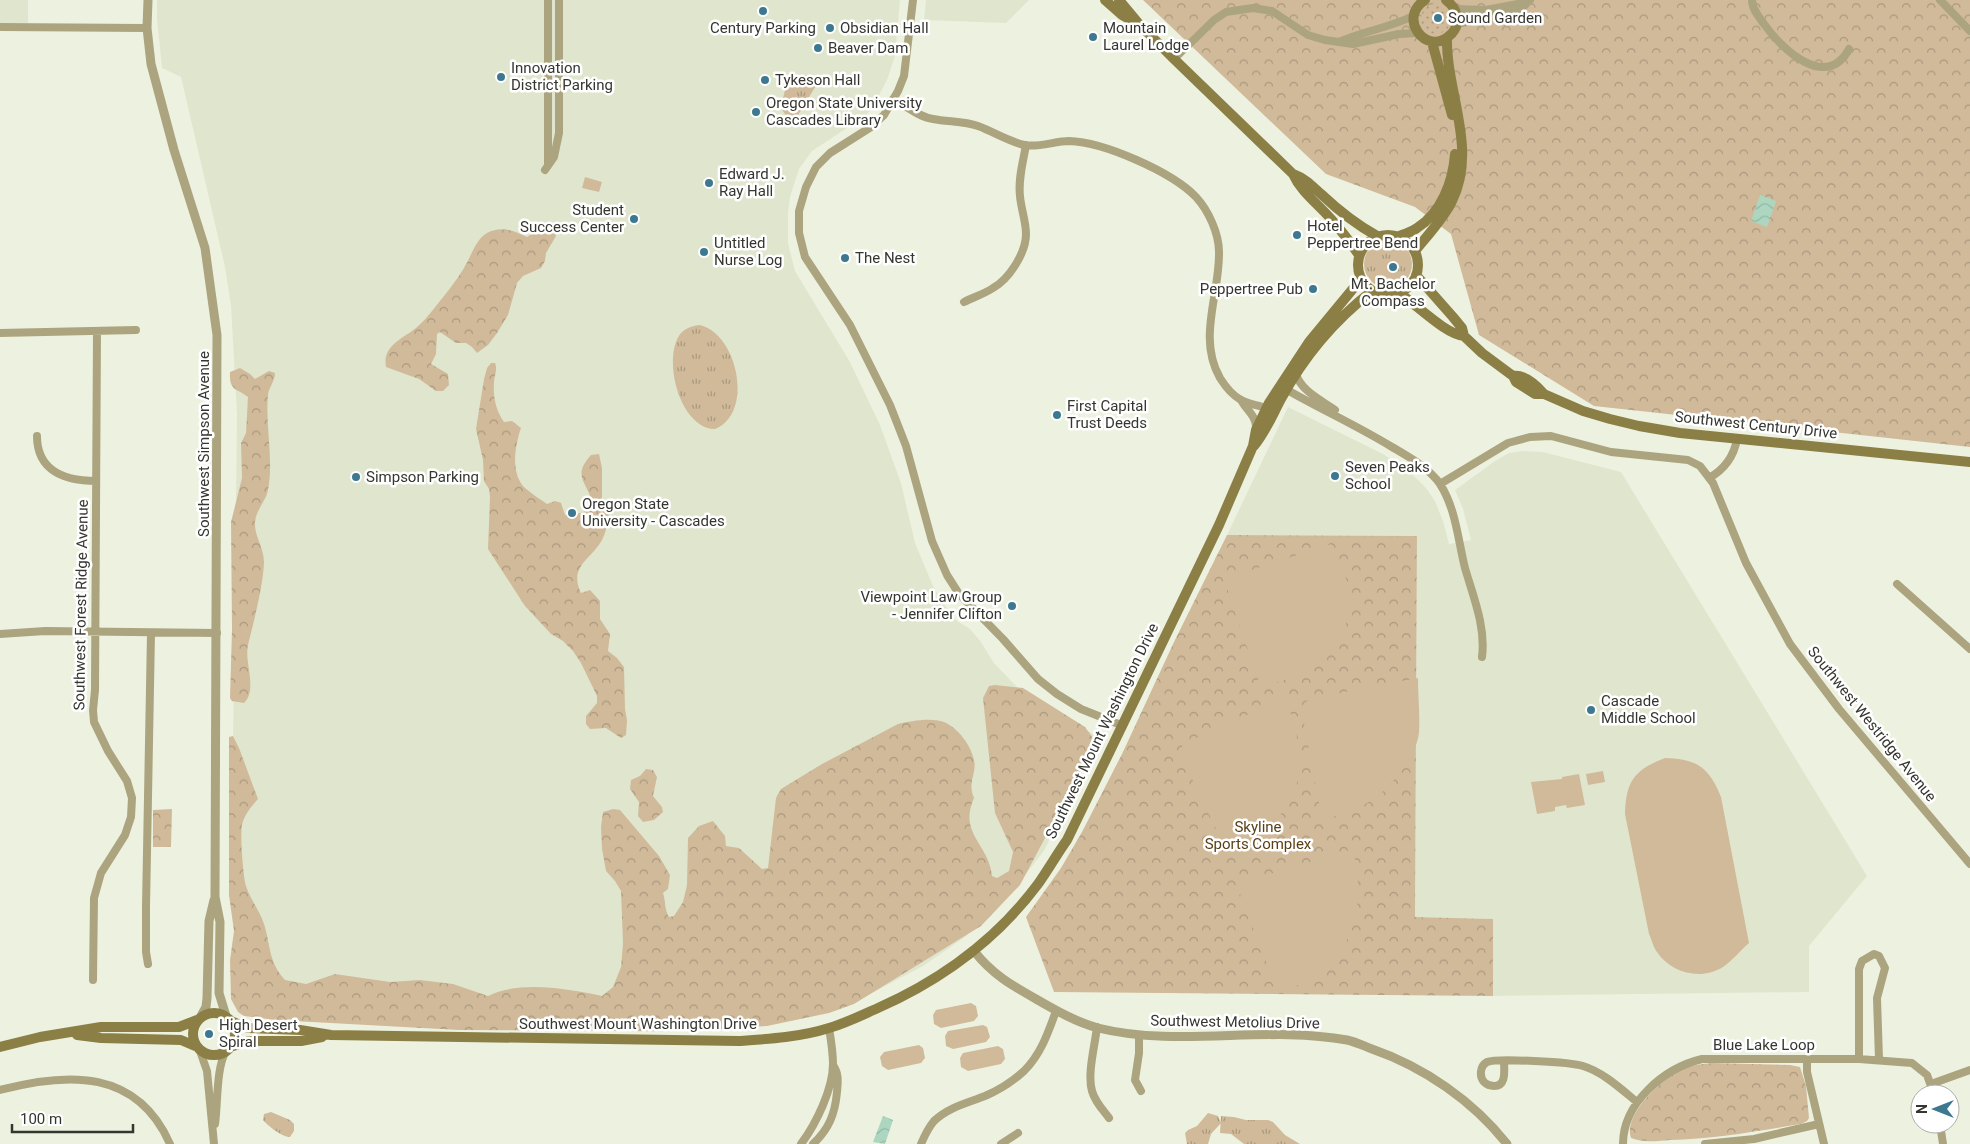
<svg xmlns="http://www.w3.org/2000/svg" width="1970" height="1144" viewBox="0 0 1970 1144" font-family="Roboto,sans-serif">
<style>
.built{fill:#e0e6ce}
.grass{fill:url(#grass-tufts)}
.forest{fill:url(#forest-crowns)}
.garden{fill:url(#garden-dots)}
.pitch{fill:#d0ba9a}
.water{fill:url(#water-waves)}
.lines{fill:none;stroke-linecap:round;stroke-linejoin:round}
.minor{stroke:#aca47f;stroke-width:8}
.tertiary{stroke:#aca47f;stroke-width:9}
.secondary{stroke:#8b7f46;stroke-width:10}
.poi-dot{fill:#3c788f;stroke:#fff;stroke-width:2}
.labels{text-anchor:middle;stroke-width:5;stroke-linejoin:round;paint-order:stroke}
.poi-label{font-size:15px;fill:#353630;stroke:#fff;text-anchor:start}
.street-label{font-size:15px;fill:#353630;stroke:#fff}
.park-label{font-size:15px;fill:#5a4016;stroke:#fff}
</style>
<defs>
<pattern id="grass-tufts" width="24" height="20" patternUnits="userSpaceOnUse" patternTransform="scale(1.25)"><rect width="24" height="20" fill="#d0ba9a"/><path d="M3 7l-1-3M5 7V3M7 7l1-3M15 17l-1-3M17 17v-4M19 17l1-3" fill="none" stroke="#aa987e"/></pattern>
<pattern id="forest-crowns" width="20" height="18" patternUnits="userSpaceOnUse" patternTransform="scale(1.25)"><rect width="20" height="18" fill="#d0ba9a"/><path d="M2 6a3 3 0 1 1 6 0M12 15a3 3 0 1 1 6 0" fill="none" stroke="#aa987e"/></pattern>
<pattern id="garden-dots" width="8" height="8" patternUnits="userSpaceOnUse" patternTransform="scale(1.25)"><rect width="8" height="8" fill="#d0ba9a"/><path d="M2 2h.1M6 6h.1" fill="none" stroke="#aa987e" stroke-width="1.8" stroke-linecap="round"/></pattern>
<pattern id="water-waves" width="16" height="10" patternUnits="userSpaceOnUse" patternTransform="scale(1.25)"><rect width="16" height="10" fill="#acd6c0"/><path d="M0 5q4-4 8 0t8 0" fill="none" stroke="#95b8a5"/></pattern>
</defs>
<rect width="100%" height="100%" fill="#edf2e0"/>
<path class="built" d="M 0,0 L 28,0 L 28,23 L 0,23 Z
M 157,0 L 900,0 L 895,56 L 887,80 L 872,109 L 864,117 L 812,151 L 799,169 L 790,197 L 788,214 L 788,243 L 795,271 L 850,362 L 880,425 L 901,483 L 915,543 L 933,586 L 951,615 L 957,621 L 970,629 L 981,642 L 994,663 L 1018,688 L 1047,710 L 1096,735 L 1097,741 L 1044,851 L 1005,900 L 965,937 L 923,966 L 859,1000 L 795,1019 L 733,1029 L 653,1032 L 496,1027 L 256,1014 L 231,903 L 237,414 L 231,306 L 225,267 L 181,77 L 162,68 L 157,19 Z
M 926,0 L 1029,0 L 1006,23 L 924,20 Z
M 1288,407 L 1383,454 L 1409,471 L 1426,488 L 1435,501 L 1443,521 L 1449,544 L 1471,540 L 1463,509 L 1455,490 L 1495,461 L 1509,453 L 1522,451 L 1543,452 L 1621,472 L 1867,876 L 1809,946 L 1809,992 L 1493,996 L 1493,919 L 1415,917 L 1417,536 L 1227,535 Z"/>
<path class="grass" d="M 807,75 L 817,84 L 792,125 L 781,108 L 788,76 Z
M1364 264a24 24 0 1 1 48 0a24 24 0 1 1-48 0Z
M 699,325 C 737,332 755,413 715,429 C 680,429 661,358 681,333 C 686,328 692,326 699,325 Z
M 271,1112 L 290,1120 L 294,1124 L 294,1131 L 290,1137 C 282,1137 268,1126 263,1120 L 264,1114 Z
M 1208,1113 L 1218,1116 L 1221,1123 L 1211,1134 L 1208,1144 L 1187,1144 L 1185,1133 L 1188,1130 L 1197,1126 Z
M 1221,1116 L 1234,1117 L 1246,1120 L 1268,1120 L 1273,1122 L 1285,1135 L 1300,1144 L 1244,1144 L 1231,1134 L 1220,1133 Z"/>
<path class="forest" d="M 1143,0 L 1970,0 L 1970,447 L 1594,406 L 1479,335 L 1451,234 L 1415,207 L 1326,174 Z
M 545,225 C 552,226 554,229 556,236 L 546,253 L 545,261 L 541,268 L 523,276 L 517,283 L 508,315 L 497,333 L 488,345 L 477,353 L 472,347 L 466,343 L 456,343 L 440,332 L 437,334 L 436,354 L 431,364 L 448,374 L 449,385 L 443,391 L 436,391 L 419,379 L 386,367 C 382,346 402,339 416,328 C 422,323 427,317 432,311 C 443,297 455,283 464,268 C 471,257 475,240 487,233 C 501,225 514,231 527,237 Z
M 491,363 L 495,363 C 498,371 494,375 494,383 C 493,398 496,410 504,422 L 512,421 L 521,428 C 515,446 510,473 525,488 C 532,494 540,499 547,504 L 555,501 L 561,503 L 565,515 L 581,513 L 593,507 C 590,483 570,478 591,455 L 599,454 L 602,468 L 602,500 L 610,514 C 608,522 606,532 602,540 C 592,559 568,566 581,593 L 590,590 L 600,601 L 600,619 L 610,634 L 608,651 L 617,658 L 624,667 L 625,709 L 627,720 L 626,735 L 621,738 L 606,728 L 590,729 L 586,724 L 586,716 L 597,703 L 597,696 L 581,663 L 573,651 L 563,641 L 551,634 L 525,606 L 488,549 L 490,497 L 489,489 L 484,481 L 483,460 L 476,429 L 484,379 L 487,368 Z
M 240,368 L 250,374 L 255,379 L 269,371 L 275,373 C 275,381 269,387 268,395 C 265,426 274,459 268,490 C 266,501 256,510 255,522 C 254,536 264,547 264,562 C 263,587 254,620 248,645 C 244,663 258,689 244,703 L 232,701 L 230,698 L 232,629 L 231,522 L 242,478 L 241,443 L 246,433 L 248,397 C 236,388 229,391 230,372 Z
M 1227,535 L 1417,536 L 1415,917 L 1493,919 L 1493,996 L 1054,992 L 1026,917 L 1061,868 L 1082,832 L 1122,754 L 1174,642 Z
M 995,685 L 1023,688 L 1085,727 L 1093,738 L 1093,748 L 1020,885 L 981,926 L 854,1004 L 829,1013 L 767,1026 L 681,1031 L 459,1030 L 275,1020 L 244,1016 L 238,1012 L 231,999 L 230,960 L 234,931 L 229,895 L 229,737 L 233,736 L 239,748 L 258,799 C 252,806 244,815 242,825 C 240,835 243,875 246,886 C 250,899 260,911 264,924 C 271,946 268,961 285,980 L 306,984 L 335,974 L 390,982 L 420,980 L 453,984 L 488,996 C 520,980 568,989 602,996 L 613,987 L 621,967 L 623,943 L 621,891 L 615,881 L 606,871 L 602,849 L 601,827 L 603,812 L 613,809 L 620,810 L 659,856 L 670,875 L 668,889 L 663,893 C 666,901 664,909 669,917 L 674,916 L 683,902 L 687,885 L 688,838 L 699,826 L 713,821 L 725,836 L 726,846 L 739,848 L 762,869 L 768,868 L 776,798 L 781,789 L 822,764 L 898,724 C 910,721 931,717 944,722 C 958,728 971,745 974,760 C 977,774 967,782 974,798 C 958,834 989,844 992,876 L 997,878 L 1009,871 L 1013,852 L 995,813 L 983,698 L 989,686 Z
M 646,769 L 653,770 L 657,777 L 653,796 L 662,807 L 663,812 L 654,820 L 643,822 L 638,816 L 639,802 L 630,789 L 631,780 L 640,776 Z
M 172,809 L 171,847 L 153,847 L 153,810 Z
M 1712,1063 L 1790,1065 L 1800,1067 L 1806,1086 L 1809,1118 L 1807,1121 L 1801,1124 C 1757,1131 1714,1139 1670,1140 C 1658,1141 1643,1143 1631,1138 C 1623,1117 1657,1084 1674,1073 C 1685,1066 1700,1064 1712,1063 Z"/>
<path class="garden" d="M1421 19a15 15 0 1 1 30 0a15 15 0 1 1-30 0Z"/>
<path class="pitch" d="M 585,177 L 602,182 L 599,192 L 582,188 Z
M 1331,544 C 1351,582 1361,614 1330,650 C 1324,657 1318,663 1311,668 C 1296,677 1277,682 1261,688 L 1228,592 L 1228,582 L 1236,575 Z
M 1418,678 C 1418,696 1420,715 1419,732 C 1418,744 1412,755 1406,764 C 1383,798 1361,811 1322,819 L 1302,712 L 1303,705 L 1309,699 Z
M 1285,698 C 1294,721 1302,749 1299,774 C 1299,780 1295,786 1293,792 C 1281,822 1258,844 1228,854 L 1182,758 L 1182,746 L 1185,743 Z
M 1665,758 C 1697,759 1709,767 1721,797 L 1749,943 C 1741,950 1732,961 1723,967 C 1701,981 1671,973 1657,952 C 1653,947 1652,940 1649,934 L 1625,814 C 1626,781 1634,770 1665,758 Z
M 1603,771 L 1605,782 L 1588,785 L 1586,774 Z
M 1579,774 L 1585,805 L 1567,808 L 1566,805 L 1555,807 L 1555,811 L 1537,814 L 1531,782 L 1562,779 L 1562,777 Z
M 1353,849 C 1362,888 1361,925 1336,958 C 1329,966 1320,977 1310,981 C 1300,986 1287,987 1277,990 L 1240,894 L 1241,887 L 1247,881 Z
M 971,1003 L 976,1006 L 978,1016 L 974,1021 L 941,1028 L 934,1024 L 933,1015 L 936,1010 Z
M 983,1025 L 987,1027 L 990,1037 L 986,1042 L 953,1049 L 946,1046 L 945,1036 L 948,1031 Z
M 919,1045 L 923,1048 L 925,1058 L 921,1063 L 888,1070 L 882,1066 L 880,1057 L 884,1052 Z
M 998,1046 L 1003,1049 L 1005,1059 L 1001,1064 L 968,1071 L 961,1067 L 960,1058 L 963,1053 Z"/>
<path class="water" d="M 1760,195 L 1776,201 L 1767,227 L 1751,221 Z
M 883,1116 L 893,1120 L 885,1144 L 873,1142 Z"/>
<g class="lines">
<path class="minor" d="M 913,0 L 904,76 L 898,91 L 884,115 L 871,127 L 830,153 L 816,167 L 806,187 L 799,211 L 799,233 L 805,257 L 850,325 L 890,405 L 906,446 L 932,541 L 947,575 L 959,594 L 1003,639 L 1038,679 L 1057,694 L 1081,709 L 1121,725
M 1752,0 C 1752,9 1759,17 1764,24 C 1781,48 1826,92 1849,49
M 1940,0 L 1970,31
M 1455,9 L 1486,10 L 1528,2
M 1457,24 L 1520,10 L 1530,0
M 0,27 L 147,28
M 1339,42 C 1363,31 1389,28 1413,16
M 1174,59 L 1214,20 L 1226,12 L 1253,8 L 1272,11 L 1308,35 L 1325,40 L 1353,44 L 1399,34 L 1417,33
M 893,99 C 906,106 919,117 933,119 C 948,122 964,121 978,126 C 994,132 1008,141 1024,145 C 1038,148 1055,141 1069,141 C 1104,142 1172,172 1196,197 C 1208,210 1219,233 1219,252 C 1220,294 1197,338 1220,378 C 1225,386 1232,395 1241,400 C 1248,404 1258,405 1266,408
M 548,164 L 548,0
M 545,170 L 554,157 L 559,133 L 559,0
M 964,302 C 974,297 984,294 993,288 C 1009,279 1026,253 1026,234 C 1026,221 1021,209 1020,196 C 1018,179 1023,162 1026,145
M 0,333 L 136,330
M 1296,374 C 1301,391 1321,400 1335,410
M 1282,387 C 1318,408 1356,425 1392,447 C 1409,457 1429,468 1440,484 C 1456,509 1458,540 1465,568 C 1473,596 1486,627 1482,657
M 1241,400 C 1247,411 1256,415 1256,428
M 37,436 C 37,471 65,481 96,481
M 1709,478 C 1725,469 1734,456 1737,439
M 1440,484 L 1508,443 L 1530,437 L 1551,436 L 1611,452 L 1688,460 L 1700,466 L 1713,483 L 1746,563 L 1790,644 L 1839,709 L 1970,864
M 1897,584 L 1970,649
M 0,634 L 45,631 L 217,633
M 148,964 L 146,952 L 146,906 L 151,633
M 93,980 L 94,898 L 101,873 L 125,835 L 131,817 L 132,798 L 127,781 L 108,751 L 94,722 L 93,710 L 95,690 L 97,331
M 1097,1027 C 1095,1045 1087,1074 1092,1091 C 1095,1102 1103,1110 1109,1118
M 1139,1035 L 1139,1053 L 1135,1080 L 1141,1091
M 200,1051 L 207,1071 L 214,1144
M 1807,1059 L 1807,1072 L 1824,1144
M 1859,1059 L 1859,969 L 1862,961 L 1874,954 L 1879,956 L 1885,968 L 1877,998 L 1879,1059
M 1504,1061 C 1504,1070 1507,1086 1494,1086 C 1491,1086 1487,1085 1484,1082 C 1479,1076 1480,1066 1487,1062 C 1497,1058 1571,1062 1583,1066 C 1603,1072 1621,1089 1637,1102
M 1931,1084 L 1970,1070
M 0,1090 C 68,1072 137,1069 170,1144
M 215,1124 C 218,1103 216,1068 226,1051
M 1940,1124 L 1943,1144
M 801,1144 C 816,1124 833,1089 833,1064 C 833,1052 831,1040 829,1028
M 813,1144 C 829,1129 835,1114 837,1092 C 838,1081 839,1074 833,1065
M 921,1144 C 924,1137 929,1127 934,1121 C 949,1107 967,1103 985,1096 C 999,1090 1013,1081 1024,1071 C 1041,1054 1048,1033 1056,1011
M 1001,1144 L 1018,1133
M 1623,1144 C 1623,1103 1664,1068 1702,1059 L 1859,1059 L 1912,1063 L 1927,1075 L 1934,1094
M 1705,1144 L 1754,1139 L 1819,1124"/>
<path class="tertiary" d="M 148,0 L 147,28 L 151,64 L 174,150 L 205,248 L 217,335 L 215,897 L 220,922 L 219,993 L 226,1016
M 974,951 C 992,974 1011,985 1036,999 C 1055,1010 1076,1022 1098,1028 C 1179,1048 1265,1025 1347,1040 C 1356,1042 1364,1046 1372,1049 C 1424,1067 1473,1101 1507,1144
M 201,1016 L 206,1007 L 207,998 L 209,921 L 214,900"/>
<path class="secondary" d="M 1105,0 L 1122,15 L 1137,23
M 1119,0 L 1139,24 L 1174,59 L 1293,174 C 1306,179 1311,185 1321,194 C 1338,210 1357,225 1377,236
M 1425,0 C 1397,18 1426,56 1449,36 C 1453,33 1456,28 1457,23 C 1458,13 1454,6 1446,0
M 1432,42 L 1452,115
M 1293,174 C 1301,192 1317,203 1330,218 C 1341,230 1350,242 1359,255
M1358 265a30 30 0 1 1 60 0a30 30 0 1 1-60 0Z
M 1399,236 C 1405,234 1412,232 1417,228 C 1441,213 1453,182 1455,154
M 1415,251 C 1427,236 1444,218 1452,201 C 1478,148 1446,93 1447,38
M 1416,275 L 1453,317 L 1462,328 L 1464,336 L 1482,353 L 1513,376 L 1516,382 L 1535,394 L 1544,394 L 1583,411 L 1610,419 L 1639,426 L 1680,433 L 1970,462
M 1399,293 C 1417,305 1445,334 1464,336
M 1513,376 C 1525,374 1537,386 1544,394
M 1254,446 C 1266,431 1272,416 1281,399 C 1303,358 1335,320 1372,291
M193 1034a21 21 0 1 1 42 0a21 21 0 1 1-42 0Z
M 231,1021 L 248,1028 L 300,1030 L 331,1035 L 739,1041 C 769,1039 801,1037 829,1028 C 846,1023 862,1015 878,1008 C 941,980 997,939 1038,884 C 1048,870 1057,854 1067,840 L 1219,525 L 1253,446 L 1256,430 L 1269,403 L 1309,342 L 1361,279
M 77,1035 L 101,1038 L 181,1040 L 195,1046
M 0,1047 L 40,1037 L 101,1027 L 179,1027 L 197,1020
M 230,1047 L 249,1041 L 301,1041 L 322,1037"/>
</g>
<g class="poi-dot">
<circle cx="763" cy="11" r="5"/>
<circle cx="1438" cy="18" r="5"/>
<circle cx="830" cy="28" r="5"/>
<circle cx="1093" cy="37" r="5"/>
<circle cx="818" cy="48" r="5"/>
<circle cx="501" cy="77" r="5"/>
<circle cx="765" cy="80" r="5"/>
<circle cx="756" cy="112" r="5"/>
<circle cx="709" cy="183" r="5"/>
<circle cx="634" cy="219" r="5"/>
<circle cx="1297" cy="235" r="5"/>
<circle cx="704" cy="252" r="5"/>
<circle cx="845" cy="258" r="5"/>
<circle cx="1393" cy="267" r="5"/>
<circle cx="1313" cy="289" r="5"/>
<circle cx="1057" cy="415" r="5"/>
<circle cx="1335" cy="476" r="5"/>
<circle cx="356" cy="477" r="5"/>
<circle cx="572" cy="513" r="5"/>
<circle cx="1012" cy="606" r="5"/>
<circle cx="1591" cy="710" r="5"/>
<circle cx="209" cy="1034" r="5"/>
</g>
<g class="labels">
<g class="poi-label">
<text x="1448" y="23">Sound Garden</text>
<text x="763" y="33" text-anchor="middle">Century Parking</text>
<text x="840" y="33">Obsidian Hall</text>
<text x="1103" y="33">Mountain<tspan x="1103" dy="17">Laurel Lodge</tspan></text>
<text x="828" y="53">Beaver Dam</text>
<text x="511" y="73">Innovation<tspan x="511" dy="17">District Parking</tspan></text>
<text x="775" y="85">Tykeson Hall</text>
<text x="766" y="108">Oregon State University<tspan x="766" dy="17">Cascades Library</tspan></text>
<text x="719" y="179">Edward J.<tspan x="719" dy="17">Ray Hall</tspan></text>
<text x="624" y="215" text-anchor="end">Student<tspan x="624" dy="17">Success Center</tspan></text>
<text x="1307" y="231">Hotel<tspan x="1307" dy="17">Peppertree Bend</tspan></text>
<text x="714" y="248">Untitled<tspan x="714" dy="17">Nurse Log</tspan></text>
<text x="855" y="263">The Nest</text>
<text x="1393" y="289" text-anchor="middle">Mt. Bachelor<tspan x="1393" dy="17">Compass</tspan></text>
<text x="1303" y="294" text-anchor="end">Peppertree Pub</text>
<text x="1067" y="411">First Capital<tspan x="1067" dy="17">Trust Deeds</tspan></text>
<text x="1345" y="472">Seven Peaks<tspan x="1345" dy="17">School</tspan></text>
<text x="366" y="482">Simpson Parking</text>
<text x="582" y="509">Oregon State<tspan x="582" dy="17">University - Cascades</tspan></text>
<text x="1002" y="602" text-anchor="end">Viewpoint Law Group<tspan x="1002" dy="17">- Jennifer Clifton</tspan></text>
<text x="1601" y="706">Cascade<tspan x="1601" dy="17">Middle School</tspan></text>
<text x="219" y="1030">High Desert<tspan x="219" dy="17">Spiral</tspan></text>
</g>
<g class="street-label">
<text transform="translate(1756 425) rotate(6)" y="5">Southwest Century Drive</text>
<text transform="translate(204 444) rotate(-90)" y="5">Southwest Simpson Avenue</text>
<text transform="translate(81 605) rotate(-89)" y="5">Southwest Forest Ridge Avenue</text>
<text transform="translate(1872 724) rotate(51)" y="5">Southwest Westridge Avenue</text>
<text transform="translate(1102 731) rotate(-64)" y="5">Southwest Mount Washington Drive</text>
<text transform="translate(1235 1022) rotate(1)" y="5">Southwest Metolius Drive</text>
<text x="638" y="1029">Southwest Mount Washington Drive</text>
<text x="1764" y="1050">Blue Lake Loop</text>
</g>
<g class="park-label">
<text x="1258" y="832">Skyline<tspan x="1258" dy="17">Sports Complex</tspan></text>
</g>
</g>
<g transform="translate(1935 1109) rotate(270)"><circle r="24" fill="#ffffff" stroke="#aeafac"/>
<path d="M0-4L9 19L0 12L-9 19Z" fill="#3c788f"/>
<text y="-8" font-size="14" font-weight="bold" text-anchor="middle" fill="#353630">N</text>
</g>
<path d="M12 1124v8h121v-8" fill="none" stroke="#353630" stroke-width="2.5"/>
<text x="20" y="1124" font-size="15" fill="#353630" stroke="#ffffff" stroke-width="4" paint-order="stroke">100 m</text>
</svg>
